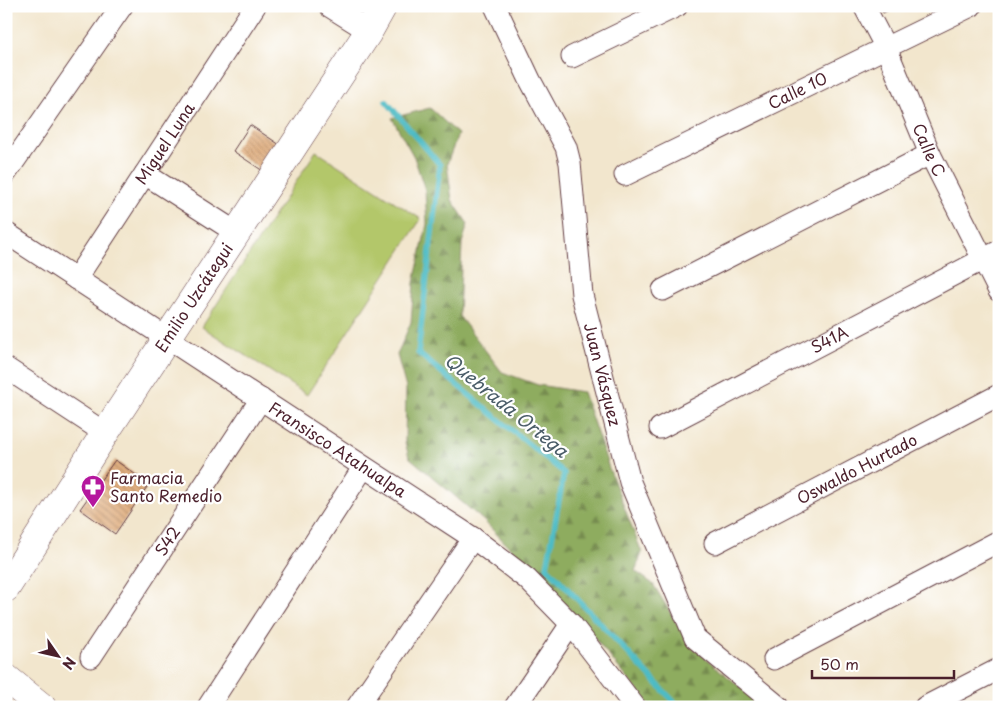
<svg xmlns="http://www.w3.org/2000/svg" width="1005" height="713" viewBox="0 0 1005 713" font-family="'Playpen Sans',sans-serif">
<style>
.forest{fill:url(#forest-firs);stroke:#6c6645}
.park{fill:#b3c76b;stroke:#7e734b}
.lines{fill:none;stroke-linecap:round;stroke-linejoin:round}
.stream{stroke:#4dbbc5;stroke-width:5.5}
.building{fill:url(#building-back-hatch)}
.street-casing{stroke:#633d43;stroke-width:23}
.secondary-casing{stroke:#633d43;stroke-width:29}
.primary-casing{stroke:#633d43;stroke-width:29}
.street{stroke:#fff;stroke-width:21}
.secondary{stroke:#fff;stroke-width:28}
.primary{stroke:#fff;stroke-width:28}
.labels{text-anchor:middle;stroke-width:4.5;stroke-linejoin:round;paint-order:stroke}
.street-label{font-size:16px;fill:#4a1f2b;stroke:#fff}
.poi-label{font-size:16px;fill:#4a1f2b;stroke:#fff;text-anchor:start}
.water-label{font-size:18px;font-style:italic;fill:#4b5d69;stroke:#fff}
</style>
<defs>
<pattern id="forest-firs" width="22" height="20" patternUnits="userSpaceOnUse" patternTransform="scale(1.25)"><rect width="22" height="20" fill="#8eac5f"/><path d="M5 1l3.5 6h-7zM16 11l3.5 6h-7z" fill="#768b4f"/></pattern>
<pattern id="building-back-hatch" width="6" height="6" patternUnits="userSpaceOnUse" patternTransform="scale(1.25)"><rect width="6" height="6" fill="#e0af80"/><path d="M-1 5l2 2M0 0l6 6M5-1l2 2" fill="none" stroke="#b88e69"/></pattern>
</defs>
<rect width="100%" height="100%" fill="#fff"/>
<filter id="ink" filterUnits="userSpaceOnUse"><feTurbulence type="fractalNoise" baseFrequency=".02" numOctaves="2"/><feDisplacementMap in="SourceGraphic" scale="10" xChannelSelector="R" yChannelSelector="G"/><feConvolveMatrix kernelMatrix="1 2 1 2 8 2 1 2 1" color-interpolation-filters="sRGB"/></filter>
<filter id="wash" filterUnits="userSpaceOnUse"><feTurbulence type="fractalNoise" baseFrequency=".0096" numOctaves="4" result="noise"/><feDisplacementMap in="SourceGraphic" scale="20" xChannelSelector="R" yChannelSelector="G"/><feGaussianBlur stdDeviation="1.12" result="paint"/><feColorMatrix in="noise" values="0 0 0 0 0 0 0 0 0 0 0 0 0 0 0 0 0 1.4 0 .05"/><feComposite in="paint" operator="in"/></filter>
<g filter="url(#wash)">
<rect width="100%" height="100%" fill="#f2e6cd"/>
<path class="forest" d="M 430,108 L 458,134 L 447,164 L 452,200 L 468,224 L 462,243 L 459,316 L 502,372 L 538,385 L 583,392 L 609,468 L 642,553 L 635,571 L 653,584 L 690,645 L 764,707 L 651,707 L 578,618 L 484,521 L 409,457 L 405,442 L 406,388 L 397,355 L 411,322 L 414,283 L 427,224 L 425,190 L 414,157 L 392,118 Z"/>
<path class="park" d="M 316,151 L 421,219 L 307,395 L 202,327 Z"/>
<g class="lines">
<path class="stream" d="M 386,101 L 440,165 L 418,353 L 564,473 L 547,567 L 679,707"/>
</g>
<g id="blocks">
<path class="building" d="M 880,6 L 897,6 L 883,13 Z
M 250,125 L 283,147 L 266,173 L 233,151 Z
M 115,460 L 149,484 L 115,534 L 80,509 Z"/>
</g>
</g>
<g filter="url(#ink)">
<use href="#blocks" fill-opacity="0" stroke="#633d43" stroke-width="1"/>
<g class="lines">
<defs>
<g id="street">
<path d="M 329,6 L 369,31"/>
<path id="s1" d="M 495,6 L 530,80 L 566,147 L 570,163 L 582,295 L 630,482 L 695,638 L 779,707"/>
<path id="s2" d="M 864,6 L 886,48 L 930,154 L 999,291"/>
<path d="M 572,57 L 677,6"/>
<path d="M 6,173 L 122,6"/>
<path d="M 145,174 L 237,233"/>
<path id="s3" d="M 625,175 L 971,6"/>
<path id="s4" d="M 6,233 L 473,538 L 527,579 L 571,624 L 635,707"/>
<path id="s5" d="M 76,279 L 255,6"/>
<path d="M 663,290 L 930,154"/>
<path d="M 6,368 L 105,433"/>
<path id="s6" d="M 660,428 L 999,251"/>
<path id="s7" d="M 715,543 L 999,395"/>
<path id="s8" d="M 91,657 L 261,399"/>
<path d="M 774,659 L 999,541"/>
<path d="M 208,707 L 363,468"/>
<path d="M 357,707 L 473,538"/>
<path d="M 515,707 L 571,624"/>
<path d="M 925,707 L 999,669"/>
</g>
<g id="secondary">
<path id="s9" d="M 6,588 L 105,433 L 369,31 L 383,6"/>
</g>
<path id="primary" d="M 6,678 L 42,707"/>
</defs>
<use href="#street" class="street-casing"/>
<use href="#secondary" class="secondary-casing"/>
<use href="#primary" class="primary-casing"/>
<use href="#street" class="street"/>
<use href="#secondary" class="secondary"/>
<use href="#primary" class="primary"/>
</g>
</g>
<defs>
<symbol id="pharmacy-pin" viewBox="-11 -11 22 30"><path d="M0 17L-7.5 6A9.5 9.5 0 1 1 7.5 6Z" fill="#b5179e" stroke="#fff"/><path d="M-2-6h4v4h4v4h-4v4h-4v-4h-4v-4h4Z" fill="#fff"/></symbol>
</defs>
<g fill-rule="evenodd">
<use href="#pharmacy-pin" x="79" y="473" width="28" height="38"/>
</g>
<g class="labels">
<g class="street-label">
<text dy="6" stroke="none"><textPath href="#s3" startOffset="192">Calle 10</textPath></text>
<text dy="6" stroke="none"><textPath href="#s5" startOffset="162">Miguel Luna</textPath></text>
<text dy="6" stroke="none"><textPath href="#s2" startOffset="158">Calle C</textPath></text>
<text dy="6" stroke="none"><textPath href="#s9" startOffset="346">Emilio Uzcátegui</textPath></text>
<text dy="6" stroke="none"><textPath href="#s6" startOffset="191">S41A</textPath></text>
<text dy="6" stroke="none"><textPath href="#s1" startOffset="389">Juan Vásquez</textPath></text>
<text dy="6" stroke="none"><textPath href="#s4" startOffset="396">Fransisco Atahualpa</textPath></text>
<text dy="6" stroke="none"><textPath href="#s7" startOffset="160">Oswaldo Hurtado</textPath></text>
<text dy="6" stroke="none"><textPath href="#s8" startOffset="139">S42</textPath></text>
</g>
<g class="poi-label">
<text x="110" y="484">Farmacia<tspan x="110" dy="18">Santo Remedio</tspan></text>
</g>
<g class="water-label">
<text transform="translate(506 406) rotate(39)" y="6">Quebrada Ortega</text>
</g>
</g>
<rect width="1005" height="713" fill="none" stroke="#fff" stroke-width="25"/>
<g transform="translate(58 656) rotate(124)" stroke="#ffffff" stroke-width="4" paint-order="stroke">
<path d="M0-4L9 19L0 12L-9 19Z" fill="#4a1f2b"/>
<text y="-8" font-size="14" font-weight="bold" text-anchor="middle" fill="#4a1f2b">N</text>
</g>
<path d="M812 670v8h142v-8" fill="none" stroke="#4a1f2b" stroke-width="2.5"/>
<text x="820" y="670" font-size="15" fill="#4a1f2b" stroke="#ffffff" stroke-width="4" paint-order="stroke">50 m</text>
</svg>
